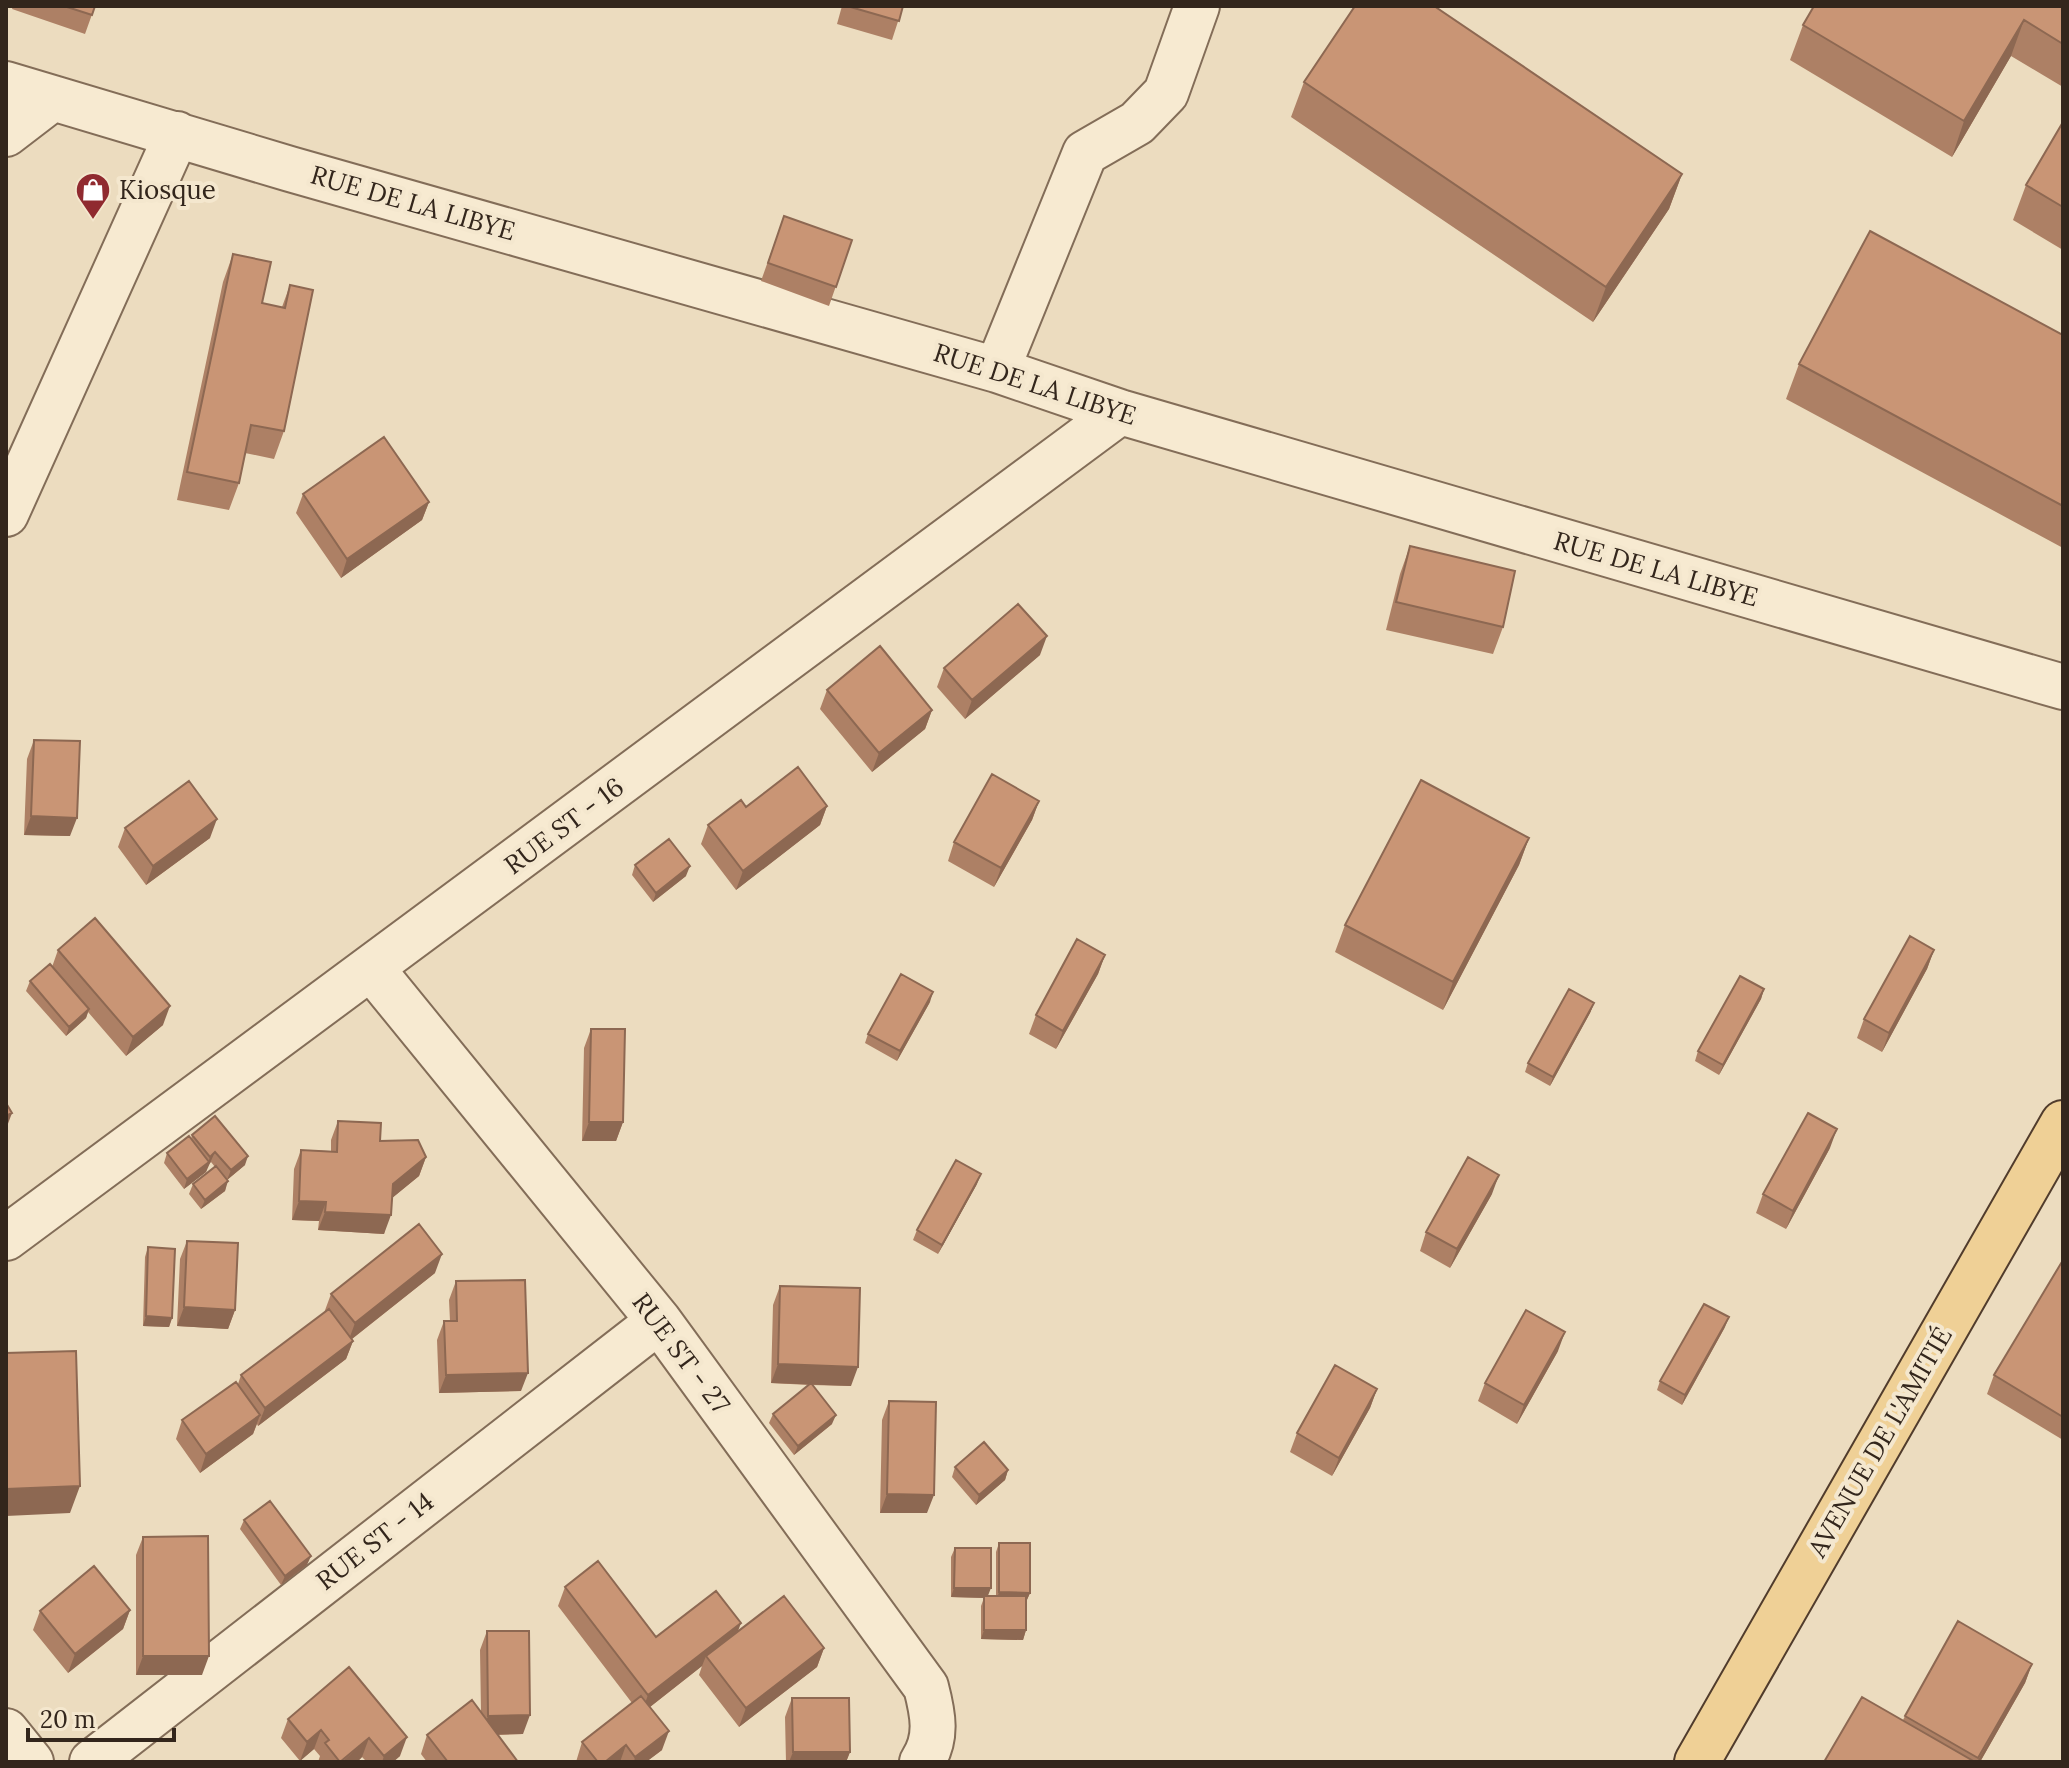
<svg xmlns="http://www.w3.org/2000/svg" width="2069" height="1768" viewBox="0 0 2069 1768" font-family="Lora,serif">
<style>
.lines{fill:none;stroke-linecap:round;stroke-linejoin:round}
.minor-casing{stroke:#836d58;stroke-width:48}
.major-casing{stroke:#513c2c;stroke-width:48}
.minor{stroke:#f7ead1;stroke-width:44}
.major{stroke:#efd096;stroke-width:44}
.wall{fill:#ad8065}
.shaded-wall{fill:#8d6852}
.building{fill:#c99575;stroke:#8d6852;stroke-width:2}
.labels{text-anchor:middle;stroke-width:8;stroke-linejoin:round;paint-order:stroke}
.poi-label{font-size:26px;fill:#33261c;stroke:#f4e7ce;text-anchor:start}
.street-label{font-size:26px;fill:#33261c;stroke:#f4e7ce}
</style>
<rect width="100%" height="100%" fill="#ecdcbf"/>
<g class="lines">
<defs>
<path id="minor" d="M 6,84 L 290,169 L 997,370 L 1120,412 L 2063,687
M 6,134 L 53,98
M 997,370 L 1085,153 L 1137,123 L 1166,93 L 1197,6
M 6,514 L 177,134
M 372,969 L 659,1321 L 926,1687 C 933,1714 938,1738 922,1762
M 6,1238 L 1120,412
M 6,1731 L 31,1762
M 92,1762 L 659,1321"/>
<path id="major" d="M 1697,1762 L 2063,1123"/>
</defs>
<use href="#minor" class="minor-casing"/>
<use href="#major" class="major-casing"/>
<use href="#minor" class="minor"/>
<use href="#major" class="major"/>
</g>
<path class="wall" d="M 13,6 L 95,6 L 85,34 L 12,9 Z
M 842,6 L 903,6 L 892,40 L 837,24 Z
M 2063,6 L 2063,87 L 2011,56 L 1952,157 L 1790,60 L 1803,25 Z
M 1304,82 L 1682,174 L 1669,209 L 1593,322 L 1291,117 Z
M 2063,122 L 2063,250 L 2013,220 L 2026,185 Z
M 784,216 L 852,240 L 829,306 L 761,281 Z
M 233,254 L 262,303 L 282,307 L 290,285 L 284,431 L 274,459 L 245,453 L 239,483 L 229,510 L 177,500 L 223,282 Z
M 2063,335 L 2063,548 L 1786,399 L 1799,364 Z
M 303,494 L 429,502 L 422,520 L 341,578 L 296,513 Z
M 1410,546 L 1503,627 L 1493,654 L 1386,630 L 1400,574 Z
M 1040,655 L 965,719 L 937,687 L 944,668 Z
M 827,690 L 932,710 L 925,729 L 872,772 L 820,709 Z
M 34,740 L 70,836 L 24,835 L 27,759 Z
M 1039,801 L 1032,820 L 994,887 L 948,861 L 954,842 Z
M 827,806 L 820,825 L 736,890 L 701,844 L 708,825 L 746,807 Z
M 125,828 L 210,838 L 146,885 L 118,847 Z
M 1529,838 L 1519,865 L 1443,1010 L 1335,952 L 1345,925 Z
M 635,865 L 686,876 L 653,902 L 632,875 Z
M 58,950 L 163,1025 L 126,1056 L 88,1012 L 86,1018 L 66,1036 L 26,991 L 30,981 L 52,967 Z
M 1934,950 L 1927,969 L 1882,1052 L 1857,1038 L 1864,1019 Z
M 1105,955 L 1098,974 L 1056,1049 L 1029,1034 L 1036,1015 Z
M 1764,989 L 1761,999 L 1719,1075 L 1695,1061 L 1698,1051 Z
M 930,1002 L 897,1061 L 865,1043 L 868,1034 Z
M 1594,1003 L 1590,1013 L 1550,1086 L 1525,1072 L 1528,1063 Z
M 591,1029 L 623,1122 L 616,1141 L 582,1141 L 584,1048 Z
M 338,1121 L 380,1141 L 426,1157 L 419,1176 L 392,1198 L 384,1234 L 318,1230 L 319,1221 L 292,1220 L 294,1169 L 301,1150 L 331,1151 L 331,1140 Z
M 192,1135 L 245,1165 L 227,1180 L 225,1191 L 201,1209 L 189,1194 L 193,1184 L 215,1167 L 211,1162 L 208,1165 L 206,1172 L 184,1189 L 164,1163 L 167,1153 L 191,1139 Z
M 1830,1148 L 1786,1229 L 1756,1213 L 1763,1194 Z
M 977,1184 L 938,1254 L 913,1240 L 917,1230 Z
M 1492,1194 L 1450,1268 L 1420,1251 L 1426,1232 Z
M 187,1241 L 235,1310 L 228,1329 L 177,1326 L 180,1259 Z
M 148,1247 L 172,1318 L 169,1327 L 143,1326 L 145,1257 Z
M 2063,1260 L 2063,1440 L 1987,1394 L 1994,1375 Z
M 435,1273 L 352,1339 L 353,1341 L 346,1359 L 258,1426 L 257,1424 L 253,1434 L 200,1473 L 176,1439 L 182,1420 L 238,1384 L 241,1375 L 324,1313 L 331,1294 Z
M 456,1281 L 521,1391 L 439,1393 L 437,1340 L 444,1321 L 450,1321 L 449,1300 Z
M 780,1286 L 851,1386 L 812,1385 L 832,1424 L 794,1455 L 769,1423 L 773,1414 L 809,1385 L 771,1383 L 773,1305 Z
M 1725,1327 L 1682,1405 L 1657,1390 L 1660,1381 Z
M 1558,1351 L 1517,1424 L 1478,1401 L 1485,1383 Z
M 1377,1389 L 1370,1408 L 1332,1476 L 1290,1452 L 1297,1433 Z
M 889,1401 L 927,1513 L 880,1513 L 882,1420 Z
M 955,1467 L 1008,1470 L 1005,1480 L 976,1505 L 952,1477 Z
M 244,1520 L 307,1565 L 281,1585 L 240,1529 Z
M 143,1537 L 202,1675 L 136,1675 L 136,1555 Z
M 999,1543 L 1030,1593 L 1026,1602 L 1026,1630 L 1023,1640 L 981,1639 L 981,1606 L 984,1598 L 951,1597 L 951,1557 L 955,1548 L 988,1596 L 996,1596 L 996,1552 Z
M 565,1587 L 656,1637 L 737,1632 L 824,1648 L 817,1667 L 739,1727 L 699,1675 L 702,1666 L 650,1707 L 662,1750 L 646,1762 L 576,1762 L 582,1742 L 632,1703 L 558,1606 Z
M 130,1610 L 123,1629 L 68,1673 L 33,1630 L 40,1611 Z
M 487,1631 L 523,1734 L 498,1735 L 518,1762 L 427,1762 L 421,1754 L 427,1735 L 481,1712 L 480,1650 Z
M 2032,1664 L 2025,1683 L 1980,1762 L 1824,1762 L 1903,1720 L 1905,1716 Z
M 349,1667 L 400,1756 L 393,1762 L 367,1762 L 362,1757 L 357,1762 L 318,1762 L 320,1756 L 314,1749 L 300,1761 L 281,1738 L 288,1719 Z
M 792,1698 L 850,1752 L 846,1762 L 786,1762 L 785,1717 Z"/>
<path class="shaded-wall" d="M 2024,20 L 2011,56 L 1952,157 L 1964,121 Z
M 1682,174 L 1669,209 L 1593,322 L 1606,287 Z
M 429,502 L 422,520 L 341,578 L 347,559 Z
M 1047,636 L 1040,655 L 965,719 L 972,700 Z
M 932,710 L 925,729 L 872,772 L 879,753 Z
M 1039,801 L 1032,820 L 994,887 L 1001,868 Z
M 827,806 L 820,825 L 736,890 L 743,871 Z
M 31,816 L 77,818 L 70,836 L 24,835 Z
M 217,819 L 210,838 L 146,885 L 153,866 Z
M 1529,838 L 1519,865 L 1443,1010 L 1453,982 Z
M 690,866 L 686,876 L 653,902 L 656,893 Z
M 1934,950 L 1927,969 L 1882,1052 L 1889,1033 Z
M 1105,955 L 1098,974 L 1056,1049 L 1063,1031 Z
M 1764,989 L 1761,999 L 1719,1075 L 1723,1065 Z
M 933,992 L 930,1002 L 897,1061 L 900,1051 Z
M 1594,1003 L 1590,1013 L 1550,1086 L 1553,1077 Z
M 170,1006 L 163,1025 L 126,1056 L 133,1037 Z
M 89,1009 L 86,1018 L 66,1036 L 69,1027 Z
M 12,1113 L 6,1129 L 6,1116 Z
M 589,1122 L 623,1122 L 616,1141 L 582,1141 Z
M 1837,1129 L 1830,1148 L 1786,1229 L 1793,1211 Z
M 215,1152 L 206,1172 L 184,1189 L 187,1179 L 208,1163 L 210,1157 Z
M 248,1156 L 245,1165 L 227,1180 L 231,1170 Z
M 426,1157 L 419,1176 L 386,1203 L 393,1184 Z
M 981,1174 L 977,1184 L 938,1254 L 942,1245 Z
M 1499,1175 L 1492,1194 L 1450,1268 L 1457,1249 Z
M 228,1181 L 225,1191 L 201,1209 L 205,1200 Z
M 299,1201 L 326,1202 L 319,1221 L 292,1220 Z
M 325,1212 L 391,1215 L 384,1234 L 318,1230 Z
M 442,1254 L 435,1273 L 348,1342 L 355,1323 Z
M 184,1307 L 235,1310 L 228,1329 L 177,1326 Z
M 146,1316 L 172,1318 L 169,1327 L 143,1326 Z
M 1729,1317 L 1725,1327 L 1682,1405 L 1685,1395 Z
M 1565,1332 L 1558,1351 L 1517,1424 L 1524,1405 Z
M 353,1341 L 346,1359 L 258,1426 L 265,1408 Z
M 778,1364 L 858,1367 L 851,1386 L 771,1383 Z
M 528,1373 L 521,1391 L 439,1393 L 446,1375 Z
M 1377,1389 L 1370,1408 L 1332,1476 L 1339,1458 Z
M 260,1415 L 253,1434 L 200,1473 L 206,1454 Z
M 836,1415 L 832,1424 L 794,1455 L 798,1446 Z
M 1008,1470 L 1005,1480 L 976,1505 L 979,1495 Z
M 80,1486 L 70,1513 L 6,1516 L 6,1489 Z
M 887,1494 L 934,1495 L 927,1513 L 880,1513 Z
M 311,1556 L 307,1565 L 281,1585 L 285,1576 Z
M 954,1588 L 991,1588 L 987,1598 L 951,1597 Z
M 999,1592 L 1030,1593 L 1026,1602 L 996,1602 Z
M 130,1610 L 123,1629 L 68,1673 L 75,1654 Z
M 741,1623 L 734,1642 L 706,1656 L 702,1666 L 641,1714 L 648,1695 Z
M 984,1630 L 1026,1630 L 1023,1640 L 981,1639 Z
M 824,1648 L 817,1667 L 739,1727 L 746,1708 Z
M 143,1656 L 209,1656 L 202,1675 L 136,1675 Z
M 2032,1664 L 2025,1683 L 1980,1762 L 1977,1762 Z
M 530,1715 L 523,1734 L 481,1735 L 488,1716 Z
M 321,1730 L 314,1749 L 300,1761 L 307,1742 Z
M 669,1731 L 662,1750 L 646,1762 L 634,1762 L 635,1757 Z
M 407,1737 L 400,1756 L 393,1762 L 382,1762 L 384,1756 Z
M 369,1738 L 362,1757 L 357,1762 L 342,1762 Z
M 626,1745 L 620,1762 L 605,1762 Z
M 793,1752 L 850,1752 L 846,1762 L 789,1762 Z"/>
<path class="building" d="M 64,6 L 95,6 L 92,15 Z
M 847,6 L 903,6 L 899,21 Z
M 1355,6 L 1434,6 L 1682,174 L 1606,287 L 1304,82 Z
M 1814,6 L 2063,6 L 2063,44 L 2024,20 L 1964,121 L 1803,25 Z
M 2063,122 L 2063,207 L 2026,185 Z
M 784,216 L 852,240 L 836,287 L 768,263 Z
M 1870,231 L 2063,335 L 2063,506 L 1799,364 Z
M 233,254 L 271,262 L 262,303 L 285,308 L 290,285 L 313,290 L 284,431 L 251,425 L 239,483 L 187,472 Z
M 384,437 L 429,502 L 347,559 L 303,494 Z
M 1410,546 L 1515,571 L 1503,627 L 1396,602 Z
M 1018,604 L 1047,636 L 972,700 L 944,668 Z
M 880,646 L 932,710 L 879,753 L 827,690 Z
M 34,740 L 80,741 L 77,818 L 31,816 Z
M 798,767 L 827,806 L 743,871 L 708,825 L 741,800 L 746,807 Z
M 992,774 L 1039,801 L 1001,868 L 954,842 Z
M 1421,780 L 1529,838 L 1453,982 L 1345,925 Z
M 189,781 L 217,819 L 153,866 L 125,828 Z
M 669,839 L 690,866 L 656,893 L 635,865 Z
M 95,918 L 170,1006 L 133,1037 L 58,950 Z
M 1910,936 L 1934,950 L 1889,1033 L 1864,1019 Z
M 1077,939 L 1105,955 L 1063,1031 L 1036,1015 Z
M 50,964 L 89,1009 L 69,1027 L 30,981 Z
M 901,974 L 933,992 L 900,1051 L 868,1034 Z
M 1740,976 L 1764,989 L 1723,1065 L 1698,1051 Z
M 1569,989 L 1594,1003 L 1553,1077 L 1528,1063 Z
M 591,1029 L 625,1029 L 623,1122 L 589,1122 Z
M 6,1103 L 12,1113 L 6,1116 Z
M 1808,1113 L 1837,1129 L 1793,1211 L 1763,1194 Z
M 215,1116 L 248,1156 L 231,1170 L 215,1152 L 210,1157 L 192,1135 Z
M 338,1121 L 381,1123 L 380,1141 L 418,1140 L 426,1157 L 393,1184 L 391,1215 L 325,1212 L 326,1202 L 299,1201 L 301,1150 L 337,1152 Z
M 189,1136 L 209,1162 L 187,1179 L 167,1153 Z
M 1468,1157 L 1499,1175 L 1457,1249 L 1426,1232 Z
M 956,1160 L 981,1174 L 942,1245 L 917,1230 Z
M 216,1166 L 228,1181 L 205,1200 L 193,1184 Z
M 419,1224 L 442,1254 L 355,1323 L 331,1294 Z
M 187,1241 L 238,1243 L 235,1310 L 184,1307 Z
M 148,1247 L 175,1249 L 172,1318 L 146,1316 Z
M 2063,1260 L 2063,1417 L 1994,1375 Z
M 525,1280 L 528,1373 L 446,1375 L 444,1321 L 457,1321 L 456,1281 Z
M 780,1286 L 860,1288 L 858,1367 L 778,1364 Z
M 1704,1304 L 1729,1317 L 1685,1395 L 1660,1381 Z
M 329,1309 L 353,1341 L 265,1408 L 241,1375 Z
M 1526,1310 L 1565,1332 L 1524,1405 L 1485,1383 Z
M 76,1351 L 80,1486 L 6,1489 L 6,1353 Z
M 1335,1365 L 1377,1389 L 1339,1458 L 1297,1433 Z
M 236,1382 L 260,1415 L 206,1454 L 182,1420 Z
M 811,1383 L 836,1415 L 798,1446 L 773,1414 Z
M 889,1401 L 936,1402 L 934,1495 L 887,1494 Z
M 984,1442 L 1008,1470 L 979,1495 L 955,1467 Z
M 270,1501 L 311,1556 L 285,1576 L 244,1520 Z
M 208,1536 L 209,1656 L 143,1656 L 143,1537 Z
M 999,1543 L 1030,1543 L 1030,1593 L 999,1592 Z
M 955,1548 L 991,1548 L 991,1588 L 954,1588 Z
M 598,1561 L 656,1637 L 716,1591 L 741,1623 L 648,1695 L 565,1587 Z
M 94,1566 L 130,1610 L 75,1654 L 40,1611 Z
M 784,1596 L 824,1648 L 746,1708 L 706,1656 Z
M 984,1596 L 1026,1596 L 1026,1630 L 984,1630 Z
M 1958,1621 L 2032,1664 L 1978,1758 L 1905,1716 Z
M 487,1631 L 529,1631 L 530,1715 L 488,1716 Z
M 349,1667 L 407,1737 L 384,1756 L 369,1738 L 340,1762 L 325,1743 L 329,1740 L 321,1730 L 307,1742 L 288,1719 Z
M 641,1696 L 669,1731 L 635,1757 L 626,1745 L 605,1762 L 598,1762 L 582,1742 Z
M 1862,1697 L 1975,1762 L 1824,1762 Z
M 792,1698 L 849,1698 L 850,1752 L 793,1752 Z
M 472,1700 L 518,1762 L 448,1762 L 427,1735 Z"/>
<defs>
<symbol id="shop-pin" viewBox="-11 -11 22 30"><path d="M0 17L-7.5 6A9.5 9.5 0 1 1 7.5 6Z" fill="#902a2f" stroke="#f4e7ce"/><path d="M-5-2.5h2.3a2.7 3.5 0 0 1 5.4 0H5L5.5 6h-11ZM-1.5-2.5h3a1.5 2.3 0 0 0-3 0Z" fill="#fff"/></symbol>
</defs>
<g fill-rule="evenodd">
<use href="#shop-pin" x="73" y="170" width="40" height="54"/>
</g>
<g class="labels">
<g class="poi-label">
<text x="119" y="199">Kiosque</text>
</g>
<g class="street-label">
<text transform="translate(413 203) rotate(16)" y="9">RUE DE LA LIBYE</text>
<text transform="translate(1035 384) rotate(18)" y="9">RUE DE LA LIBYE</text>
<text transform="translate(1656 569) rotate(16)" y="9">RUE DE LA LIBYE</text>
<text transform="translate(564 826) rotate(-37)" y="9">RUE ST - 16</text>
<text transform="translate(681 1353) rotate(53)" y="9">RUE ST - 27</text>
<text transform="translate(1880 1442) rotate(-60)" y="9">AVENUE DE L'AMITIÉ</text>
<text transform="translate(375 1541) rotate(-38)" y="9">RUE ST - 14</text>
</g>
</g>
<rect width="2069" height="1768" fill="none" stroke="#33261c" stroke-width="16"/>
<path d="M28 1728v12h146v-12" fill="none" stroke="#33261c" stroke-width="4"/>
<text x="40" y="1728" font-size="24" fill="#33261c" stroke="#f4e7ce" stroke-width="6" paint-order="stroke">20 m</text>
</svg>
